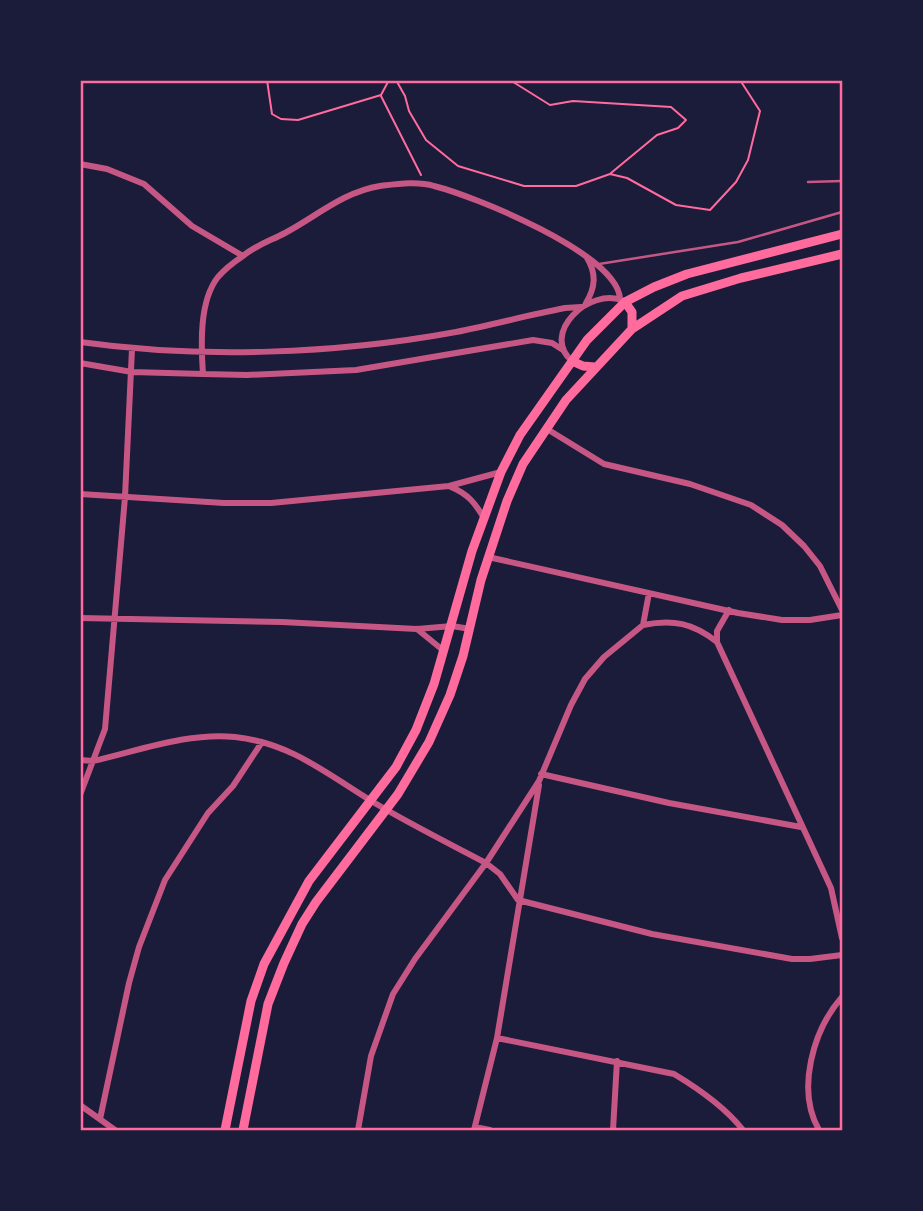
<svg xmlns="http://www.w3.org/2000/svg" width="923" height="1211" viewBox="0 0 923 1211" font-family="'Fira Sans Condensed',sans-serif">
<style>
.lines{fill:none;stroke-linecap:round;stroke-linejoin:round}
.path{stroke:#ff6b9d;stroke-width:2}
.service{stroke:#c65784;stroke-width:2.5}
.minor{stroke:#c65784;stroke-width:6}
.secondary{stroke:#ff6b9d;stroke-width:9}
.neatline{fill:none;stroke:#ff6b9d;stroke-width:2.5}
</style>
<rect width="100%" height="100%" fill="#1b1b3a"/>
<g class="lines">
<path class="path" d="M 267,80 L 272,114 L 281,119 L 298,120 L 381,95 L 389,80
M 396,80 L 405,96 L 409,111 L 426,140 L 458,166 L 524,186 L 576,186 L 610,174 L 627,178 L 676,205 L 710,210 L 736,182 L 748,160 L 760,111 L 740,80
M 510,80 L 550,105 L 573,101 L 671,107 L 686,120 L 678,128 L 657,135 L 611,173
M 381,96 L 421,175"/>
<path class="service" d="M 808,182 L 842,181
M 599,264 L 738,242 L 842,212"/>
<path class="minor" d="M 80,164 L 107,169 L 144,184 L 192,226 L 243,256 C 256,245 270,241 285,233 C 317,216 343,192 380,186 C 397,184 418,181 434,186 C 474,196 618,254 620,299
M 586,303 C 595,288 597,274 587,258
M 80,342 C 201,359 336,354 456,332 C 492,325 528,315 565,308 L 581,307
M 572,361 C 540,334 589,286 624,301
M 80,363 L 132,372 L 203,374 L 247,375 L 356,370 L 533,340 L 552,343 L 563,350
M 203,374 C 201,345 199,301 218,277 C 225,269 234,262 243,256
M 547,429 L 604,464 L 690,484 L 751,505 L 782,525 L 804,546 L 820,566 L 842,610
M 451,487 C 468,494 475,503 484,518
M 80,494 L 224,503 L 271,503 L 449,486 L 501,472
M 488,557 L 738,613 L 782,620 L 810,620 L 842,615
M 729,610 L 717,631 L 717,642 L 831,888 L 842,938
M 80,618 L 282,622 L 417,629 L 452,626 L 470,629
M 643,625 C 673,619 693,623 717,642
M 417,629 L 444,651
M 80,760 L 93,761 C 138,751 188,732 235,737 C 291,743 327,774 373,802 C 410,824 448,843 486,863 L 500,874 L 518,900 L 652,934 L 792,959 L 810,959 L 842,955
M 541,774 L 669,803 L 801,827
M 80,795 L 105,729 L 125,497 L 132,349
M 497,1038 L 674,1074 C 699,1089 725,1107 743,1130
M 80,1105 L 115,1130
M 100,1119 L 129,983 L 139,947 L 165,880 L 208,813 L 233,786 L 262,742
M 475,1127 L 490,1130
M 358,1130 L 371,1056 L 393,994 L 415,959 L 486,863 L 539,781 L 571,705 L 585,679 L 604,657 L 643,625 L 649,593
M 474,1130 L 497,1038 L 539,785
M 613,1130 L 617,1061
M 819,1130 C 796,1090 813,1030 842,997"/>
<path class="secondary" d="M 625,302 L 632,312 L 632,329
M 572,361 L 583,366 L 595,367
M 225,1130 L 251,1001 L 264,964 L 309,881 L 396,767 L 416,730 L 434,684 L 472,551 L 501,472 L 520,435 L 587,340 L 625,302 L 654,287 L 687,274 L 842,234
M 243,1130 L 268,1004 L 284,963 L 302,924 L 316,902 L 398,794 L 429,742 L 450,695 L 463,656 L 481,580 L 507,501 L 523,464 L 566,400 L 632,329 L 682,296 L 741,278 L 842,254"/>
</g>
<rect width="923" height="1211" fill="none" stroke="#1b1b3a" stroke-width="164"/>
<rect x="82" y="82" width="759" height="1047" class="neatline"/>
</svg>
